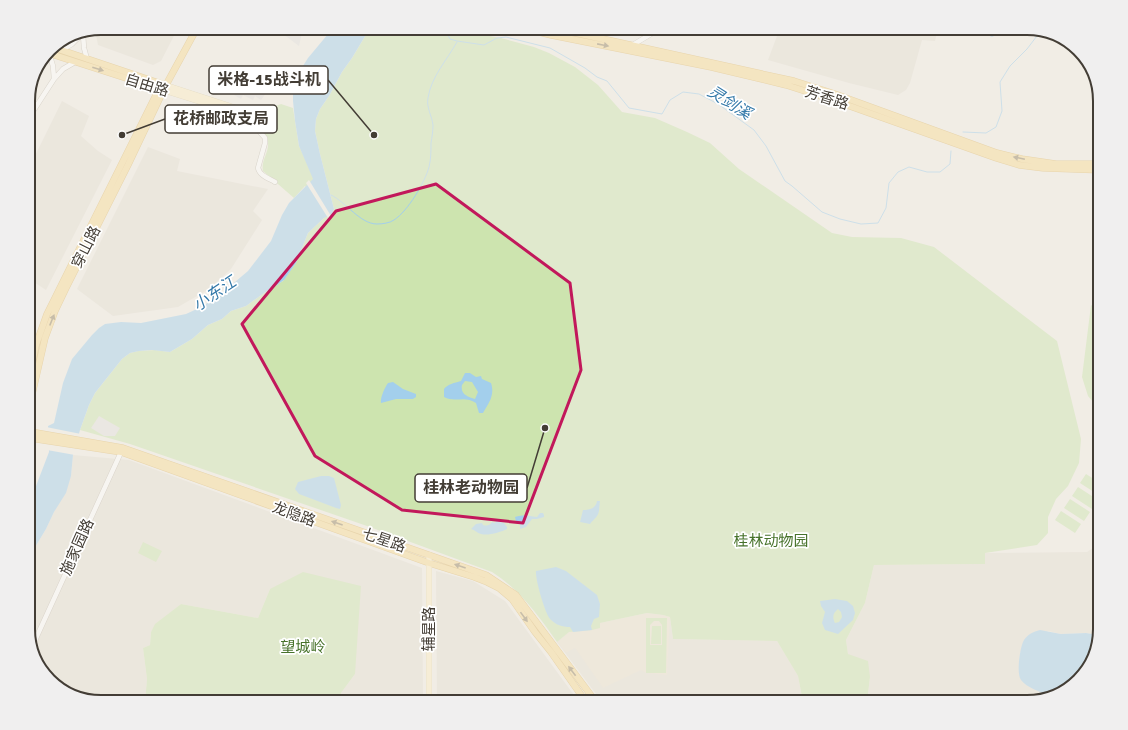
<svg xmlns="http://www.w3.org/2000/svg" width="1128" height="730" viewBox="0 0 1128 730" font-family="Signika,'Noto Sans SC',sans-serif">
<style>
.residential{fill:#e5dfd3}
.education{fill:#eae2cf}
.green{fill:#cde4af;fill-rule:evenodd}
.parking{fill:#e2e0dd}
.water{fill:#a3cfec;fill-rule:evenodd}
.pier{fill:#f1ede5}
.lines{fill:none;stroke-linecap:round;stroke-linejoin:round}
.stream{stroke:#a3cfec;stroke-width:1}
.tertiary-casing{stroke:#bfb8ab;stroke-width:5.5}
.secondary-casing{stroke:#cfc096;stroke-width:6}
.primary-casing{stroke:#ddb867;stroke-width:7}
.tertiary{stroke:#fff;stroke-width:4.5}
.secondary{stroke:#fcedc4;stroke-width:5.5}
.primary{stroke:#f9db96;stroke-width:6}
.oneway{fill:#958461}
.marked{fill:none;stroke:#c2185b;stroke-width:3;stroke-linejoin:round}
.labels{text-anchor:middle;stroke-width:3.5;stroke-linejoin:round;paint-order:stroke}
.street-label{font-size:15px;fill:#433d35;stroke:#fff}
.park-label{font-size:15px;fill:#47722b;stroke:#fff}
.water-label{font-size:16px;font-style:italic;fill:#3479a9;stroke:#fff}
.rim{fill:none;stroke:#433d35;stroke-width:2}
.leader{fill:none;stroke:#433d35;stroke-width:1.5}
.callout-dot{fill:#433d35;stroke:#fff;stroke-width:1.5}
.callout{fill:#fff;stroke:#433d35;stroke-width:1.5}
.callout-label{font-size:16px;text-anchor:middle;font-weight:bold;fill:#433d35}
</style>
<rect width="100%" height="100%" fill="#f1ede5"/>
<path class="residential" d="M 101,28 L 178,28 L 161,61 L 153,65 L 98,45 L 95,29 Z
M 780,28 L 839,29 L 938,28 L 935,41 L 922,40 L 910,83 L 906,90 L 898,95 L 849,83 L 768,60 Z
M 62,101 L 89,116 L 81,136 L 98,151 L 112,160 L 46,290 L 28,278 L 28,170 Z
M 148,147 L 180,159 L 177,171 L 268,189 L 253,211 L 262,220 L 231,269 L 209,289 L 178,307 L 113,316 L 77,289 Z
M 73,455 L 129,460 L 422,568 L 423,702 L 339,702 L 341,693 L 355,674 L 270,589 L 258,618 L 181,604 L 156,624 L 151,632 L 150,645 L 143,648 L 147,679 L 145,702 L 101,702 L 61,690 L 38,665 L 28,634 L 28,559 L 46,529 L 71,476 Z
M 1100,543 L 1100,629 L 1098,635 L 1086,633 L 1061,634 L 1048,631 L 1020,652 L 1019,674 L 1048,696 L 1027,702 L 867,702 L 870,677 L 848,654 L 846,640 L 865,603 L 874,565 L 985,564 L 985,553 L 1087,552 Z
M 436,571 L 473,581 L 505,601 L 579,702 L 437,702 Z
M 670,617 L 673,639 L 777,641 L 798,676 L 803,702 L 602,702 L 557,642 L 569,632 L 600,623 Z"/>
<path class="education" d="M 647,613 L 663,615 L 670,617 L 667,675 L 646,673 L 641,670 L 603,688 L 575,648 L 566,653 L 557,642 L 569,632 L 592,630 L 600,623 Z"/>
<path class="green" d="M 370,28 L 438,28 L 446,32 L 457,30 L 501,38 L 534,47 L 549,53 L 575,67 L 598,85 L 622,112 L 655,118 L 687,132 L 710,143 L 739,169 L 832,233 L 852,237 L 901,238 L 934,247 L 1057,341 L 1081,439 L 1079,463 L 1068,486 L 1056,499 L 1048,517 L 1048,533 L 1037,545 L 985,553 L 985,564 L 874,565 L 865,603 L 846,640 L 848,654 L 868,661 L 870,677 L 867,702 L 803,702 L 798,676 L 777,641 L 673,639 L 670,617 L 663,615 L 647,613 L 600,623 L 600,628 L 592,630 L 569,632 L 557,642 C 538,615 520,590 492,572 L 367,526 L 130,444 L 80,430 L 89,405 L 95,393 L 122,359 L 130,353 L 138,351 L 155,350 L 170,352 L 192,339 L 208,325 L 222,319 L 231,311 L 246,306 L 267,291 L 283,281 L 296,263 L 308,233 L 324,218 L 305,186 L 294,198 L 263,171 C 260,155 278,147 260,129 L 275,119 L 271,108 L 281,104 L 293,108 L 295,121 L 299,146 L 332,213 L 334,209 L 320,154 L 315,131 L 316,119 L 320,109 L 329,96 L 342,72 L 352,58 Z
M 1091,305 L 1100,312 L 1100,410 L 1088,396 L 1082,377 Z
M 1086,474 L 1100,483 L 1100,496 L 1080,483 Z
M 1078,487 L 1098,500 L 1092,509 L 1072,496 Z
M 1070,499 L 1090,512 L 1084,521 L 1064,508 Z
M 1061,511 L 1081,524 L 1075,533 L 1055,520 Z
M 143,542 L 162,551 L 156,562 L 138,553 Z
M 303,572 L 361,586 L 355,674 L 341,693 L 339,702 L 145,702 L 147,679 L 143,648 L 150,645 L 151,632 L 155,624 L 181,604 L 258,618 L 270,589 Z
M 646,618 L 667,618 L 666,673 L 646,673 ZM 654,621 L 659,621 L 662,625 L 662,645 L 650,645 L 650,625 Z
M 652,626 L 661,626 L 661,644 L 651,644 Z"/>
<path class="parking" d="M 275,28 L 303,28 L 299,46 Z
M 247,70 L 270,81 L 271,89 L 268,94 L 266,93 L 261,100 L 255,96 L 253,100 L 243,95 L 241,99 L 234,95 Z
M 99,416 L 120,428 L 115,436 L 104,436 L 91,428 Z"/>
<path class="water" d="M 333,28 L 370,28 L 352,58 L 342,72 L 329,96 L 320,109 L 316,119 L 315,131 L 320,154 L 334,209 L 332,214 L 324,218 L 308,233 L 296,263 L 284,280 L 277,285 L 267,291 L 246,306 L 231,311 L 222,319 L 208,325 L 192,339 L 170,352 L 152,350 L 139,351 L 130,353 L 122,359 L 95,393 L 89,405 L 80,430 L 73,455 L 71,476 L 66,493 L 54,512 L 46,529 L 28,559 L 28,507 L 49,452 L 48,426 L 54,423 L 63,383 L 72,359 L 92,335 L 99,328 L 105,324 L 121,322 L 141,323 L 186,314 L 199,308 L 216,298 L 248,271 L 271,241 L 282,215 L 289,203 L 313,179 L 299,146 L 295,121 L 293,101 L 293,86 L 296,77 L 308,58 Z
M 983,28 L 997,28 L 997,31 L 996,35 L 992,37 C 987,35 985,33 983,28 Z
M 465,373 L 470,373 L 476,377 L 481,376 L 482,379 L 491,383 C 495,395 489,403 483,413 L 479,413 L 476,403 C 465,395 455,403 444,397 L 444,389 C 448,384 454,383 461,381 ZM 465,381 L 472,382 L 478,392 L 475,399 C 468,397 460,394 462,385 Z
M 393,382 L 403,389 L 416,394 L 416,397 L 413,399 L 396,399 L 381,403 C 380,398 385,387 388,383 Z
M 321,476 L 329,476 L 334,478 L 341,505 L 340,509 L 336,508 L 299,494 L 295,489 L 298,482 Z
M 597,501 L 600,501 C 599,506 600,512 597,516 C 596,518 592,521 590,524 L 580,522 L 583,510 C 590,510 596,508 597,501 Z
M 540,513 L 543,513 L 544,515 L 544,517 L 537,519 L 532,519 L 526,527 L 520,529 L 520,524 L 516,521 L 515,517 C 525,514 528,516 537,517 Z
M 497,519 L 500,522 L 504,523 L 507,527 L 507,529 C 501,532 488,536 481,534 C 477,533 475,530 471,529 L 476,524 L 482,523 L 483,525 C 487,526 489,526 492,522 L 495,523 Z
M 556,567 L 566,571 L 597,595 L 600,604 L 599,617 L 594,619 L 591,626 L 592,630 L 573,632 L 570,627 C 562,627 556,625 550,619 C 545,613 535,579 536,571 Z
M 835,599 L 847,601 L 853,606 L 855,613 L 853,620 L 838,634 L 825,630 L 822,623 L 825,612 L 821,606 L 820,601 ZM 838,609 L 841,612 L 842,617 L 839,622 L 835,623 C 832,617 833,613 838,609 Z
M 1040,630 L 1061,634 L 1086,633 L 1098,635 L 1088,669 L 1063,692 L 1048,696 C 1040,691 1027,688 1021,680 C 1016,674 1020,646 1024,640 C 1028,634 1033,632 1040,630 Z"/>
<path class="pier" d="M 309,180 L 331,216 L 328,218 L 306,183 Z
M 46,427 L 81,434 L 75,455 L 47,450 Z"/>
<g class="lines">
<path class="stream" d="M 444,28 L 450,39 L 457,41 L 484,45 L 497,38 L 506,37 L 550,48 L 585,68 L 597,77 L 607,81 L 629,108 L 662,114 L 670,100 L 683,92 L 699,94 L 718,104 L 754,130 L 766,146 L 785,181 L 792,186 L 822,212 L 840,219 L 861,224 L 878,223 L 886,208 L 889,183 L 898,172 L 909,167 L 927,172 L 940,172 L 950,164 L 951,151
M 963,132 L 986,133 L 996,127 L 1002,111 L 1000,82 L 1010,66 L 1027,49 L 1040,32
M 331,195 C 346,202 360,224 377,224 C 382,224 390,223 394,220 C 408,211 425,182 429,167 C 431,159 431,151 431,143 C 432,137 433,131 433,125 C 432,116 426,107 428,98 C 431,77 447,60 457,42"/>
<defs>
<path id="tertiary" d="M 83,34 L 84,48 L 87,59
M 631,46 L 661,28
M 62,50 L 72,44 L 85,31
M 49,53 L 53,66 L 54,79
M 246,116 L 265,138 L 265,143 L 258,168 C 260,176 268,178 275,182
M 28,119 L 54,79 L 63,69 L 75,62
M 32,647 L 122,450"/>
<path id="secondary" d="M 162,84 L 248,112 L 246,116 L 163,90
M 429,555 L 429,702"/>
<path id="primary" d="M 523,28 L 551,35 L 711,67 L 786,85 L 827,98 L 996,158 L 1019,165 L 1043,168 L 1100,170
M 553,28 L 794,81 L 835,94 L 997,153 L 1022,159 L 1056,164 L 1100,164
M 52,47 L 162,84
M 48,53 L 163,90
M 28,383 L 36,345 L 47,314 L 156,95
M 28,412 L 45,338 L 55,311 L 66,288 L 128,165 L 166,85 L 197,28
M 28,430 L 37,433 L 123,448 L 486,575 L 516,595 L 596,702
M 28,436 L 36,439 L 121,452 L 429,563 L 474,577 L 487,582 L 499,588 L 512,599 L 535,632 L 551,652 L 586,702"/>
</defs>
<use href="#tertiary" class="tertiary-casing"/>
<use href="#secondary" class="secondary-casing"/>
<use href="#primary" class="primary-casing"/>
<use href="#tertiary" class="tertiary"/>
<use href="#secondary" class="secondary"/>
<use href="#primary" class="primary"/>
</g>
<defs><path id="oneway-solid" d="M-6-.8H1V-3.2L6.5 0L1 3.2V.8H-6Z"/></defs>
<g class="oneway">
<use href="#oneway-solid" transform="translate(603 45) rotate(11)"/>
<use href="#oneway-solid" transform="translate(98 69) rotate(18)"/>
<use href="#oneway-solid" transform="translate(1019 158) rotate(-168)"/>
<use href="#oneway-solid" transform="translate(52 320) rotate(-68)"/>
<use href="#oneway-solid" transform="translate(337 523) rotate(-161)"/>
<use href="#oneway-solid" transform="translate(460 566) rotate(-161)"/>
<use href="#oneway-solid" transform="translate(524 617) rotate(54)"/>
<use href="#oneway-solid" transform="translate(572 671) rotate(-127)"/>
</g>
<path d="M0 0H1128V730H0ZM 436,184 L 570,283 L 581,370 L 523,523 L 402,510 L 315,456 L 242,324 L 336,211 Z" fill="#f1ede5" fill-opacity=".55" fill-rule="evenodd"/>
<path class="marked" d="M 436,184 L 570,283 L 581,370 L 523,523 L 402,510 L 315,456 L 242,324 L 336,211 Z"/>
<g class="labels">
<g class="street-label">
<text transform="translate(147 85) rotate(17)" y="5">自由路</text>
<text transform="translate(827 98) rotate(18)" y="5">芳香路</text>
<text transform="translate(86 247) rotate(-63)" y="5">穿山路</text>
<text transform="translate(294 514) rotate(20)" y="5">龙隐路</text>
<text transform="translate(384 540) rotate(19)" y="5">七星路</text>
<text transform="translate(77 547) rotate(-66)" y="5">施家园路</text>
<text transform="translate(429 629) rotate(-90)" y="5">辅星路</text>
</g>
<g class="park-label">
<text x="771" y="546">桂林动物园</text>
<text x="303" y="652">望城岭</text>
</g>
<g class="water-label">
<text transform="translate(730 102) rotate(32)" y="6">灵剑溪</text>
<text transform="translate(214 293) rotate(-34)" y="6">小东江</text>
</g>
</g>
<path d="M0 0H1128V730H0ZM101 35H1027A66 66 0 0 1 1093 101V629A66 66 0 0 1 1027 695H101A66 66 0 0 1 35 629V101A66 66 0 0 1 101 35Z" fill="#f0efef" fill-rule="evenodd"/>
<path class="rim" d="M101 35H1027A66 66 0 0 1 1093 101V629A66 66 0 0 1 1027 695H101A66 66 0 0 1 35 629V101A66 66 0 0 1 101 35Z"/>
<path class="leader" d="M374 135L328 80M122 135L165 119M545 428L527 488"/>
<g class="callout-dot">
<circle cx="374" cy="135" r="4"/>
<circle cx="122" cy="135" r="4"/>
<circle cx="545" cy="428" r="4"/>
</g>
<g class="callout">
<rect x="209" y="66" width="119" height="28" rx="4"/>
<rect x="165" y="105" width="112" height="28" rx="4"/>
<rect x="415" y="474" width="112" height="28" rx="4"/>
</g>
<g class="callout-label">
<text x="269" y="85">米格-15战斗机</text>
<text x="221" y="124">花桥邮政支局</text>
<text x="471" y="493">桂林老动物园</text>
</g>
</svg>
